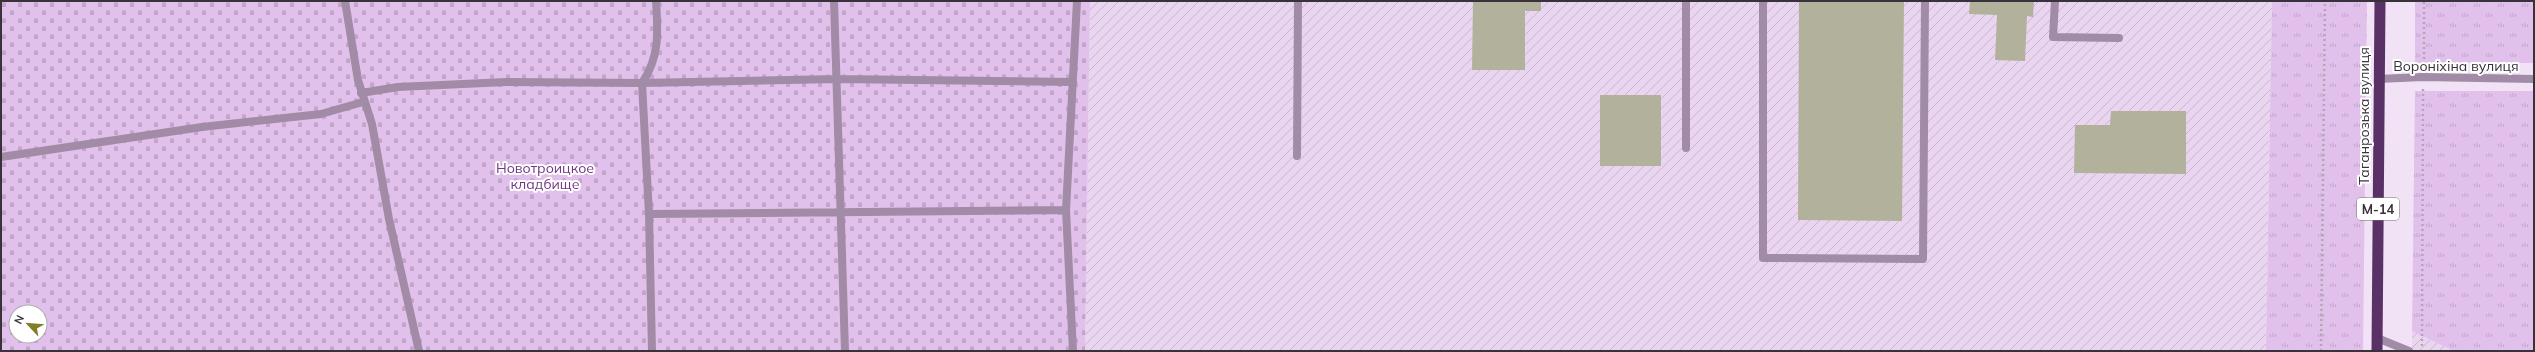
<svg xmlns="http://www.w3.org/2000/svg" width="2535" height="352" viewBox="0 0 2535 352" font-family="Mulish,sans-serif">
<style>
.industrial{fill:url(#industrial-furrows)}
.grass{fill:url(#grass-tufts)}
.cemetery{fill:url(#cemetery-stones);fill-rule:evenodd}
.building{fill:#b2b29c}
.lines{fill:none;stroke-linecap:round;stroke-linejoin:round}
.path{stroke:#b2a6b6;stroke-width:2.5;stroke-dasharray:2 3;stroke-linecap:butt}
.service{stroke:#a18ba7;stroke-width:8}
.minor{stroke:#a18ba7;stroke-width:8}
.trunk{stroke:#5a3166;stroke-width:11}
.labels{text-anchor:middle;stroke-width:4;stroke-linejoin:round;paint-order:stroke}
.shield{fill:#fff;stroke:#747075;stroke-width:1}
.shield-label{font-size:13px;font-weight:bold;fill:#38323a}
.street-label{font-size:14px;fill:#38323a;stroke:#fff}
.park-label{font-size:14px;fill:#723683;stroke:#fff}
</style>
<defs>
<pattern id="industrial-furrows" width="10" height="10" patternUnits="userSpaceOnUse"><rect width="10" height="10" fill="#e9d5f0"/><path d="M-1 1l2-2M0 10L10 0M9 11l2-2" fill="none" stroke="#c9b7cf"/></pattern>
<pattern id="grass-tufts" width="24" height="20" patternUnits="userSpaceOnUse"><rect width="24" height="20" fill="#e1c1eb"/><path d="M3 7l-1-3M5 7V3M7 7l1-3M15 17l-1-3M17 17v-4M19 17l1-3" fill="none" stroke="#c2a6ca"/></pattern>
<pattern id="cemetery-stones" width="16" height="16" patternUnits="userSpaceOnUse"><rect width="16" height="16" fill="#e1c1eb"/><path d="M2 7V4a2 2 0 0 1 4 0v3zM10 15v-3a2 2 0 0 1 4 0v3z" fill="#c2a6ca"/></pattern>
</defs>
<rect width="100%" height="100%" fill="#f1e2f5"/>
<path class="industrial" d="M 1090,1 L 2272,1 L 2266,351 L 1085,351 Z
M 2412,331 L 2454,351 L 2412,351 Z"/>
<path class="grass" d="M 2272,1 L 2367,1 L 2363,351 L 2266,351 Z
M 2415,1 L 2534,1 L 2534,63 L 2415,63 Z
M 2415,91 L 2534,91 L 2534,351 L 2454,351 L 2412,331 Z"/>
<path class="cemetery" d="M 1,1 L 1090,1 L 1085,351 L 1,351 ZM 16,312 L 40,312 L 40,336 L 16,336 Z"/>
<path class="building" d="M 1473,1 L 1541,1 L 1541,11 L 1525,11 L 1525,70 L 1472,70 Z
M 1799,1 L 1904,1 L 1902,221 L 1798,220 Z
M 1970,1 L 2034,1 L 2033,17 L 2027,16 L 2025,61 L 1995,60 L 1997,15 L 1969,14 Z
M 1600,95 L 1661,95 L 1661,166 L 1600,166 Z
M 2111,111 L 2186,111 L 2186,174 L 2074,173 L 2075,125 L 2110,125 Z"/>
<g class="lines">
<path class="path" d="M 2424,64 L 2424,1
M 2422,346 L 2423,89
M 2321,351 L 2325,1"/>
<path class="service" d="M 834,1 L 845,351
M 1763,1 L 1763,258 L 1923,259 L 1925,1
M 2055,1 L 2053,37 L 2119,38
M 361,93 L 398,87 L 506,82 L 642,83 L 837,79 L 1073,82
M 1686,148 L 1686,1
M 1297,156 L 1298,1
M 1,157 L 202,127 L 321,114 L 363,102
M 649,214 L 1066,210
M 2377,338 L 2409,351
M 652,351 L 649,214 L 642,83 C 660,57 658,31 656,1
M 1073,351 L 1066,210 L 1077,1"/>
<path class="minor" d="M 345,1 L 358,80 L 372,124 L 389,219 L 419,351
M 2378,79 L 2423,77 L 2534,79"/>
<path class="trunk" d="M 2377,351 L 2380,1"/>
</g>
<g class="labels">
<rect class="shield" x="2357" y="198" width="42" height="22" rx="3"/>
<g class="shield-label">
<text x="2378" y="214">М-14</text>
</g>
<g class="street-label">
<text x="2456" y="71">Вороніхіна вулиця</text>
<text transform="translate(2364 116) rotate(-90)" y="5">Таганрозька вулиця</text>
</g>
<g class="park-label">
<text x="545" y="173">Новотроицкое<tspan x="545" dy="16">кладбище</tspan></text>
</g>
</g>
<rect width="2535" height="352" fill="none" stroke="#38323a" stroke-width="4"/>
<g transform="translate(28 324) rotate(296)"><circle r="19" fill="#ffffff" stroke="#afadb0"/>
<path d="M0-3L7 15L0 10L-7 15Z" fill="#827e26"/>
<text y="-6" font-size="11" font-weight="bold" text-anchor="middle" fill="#38323a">N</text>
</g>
</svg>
